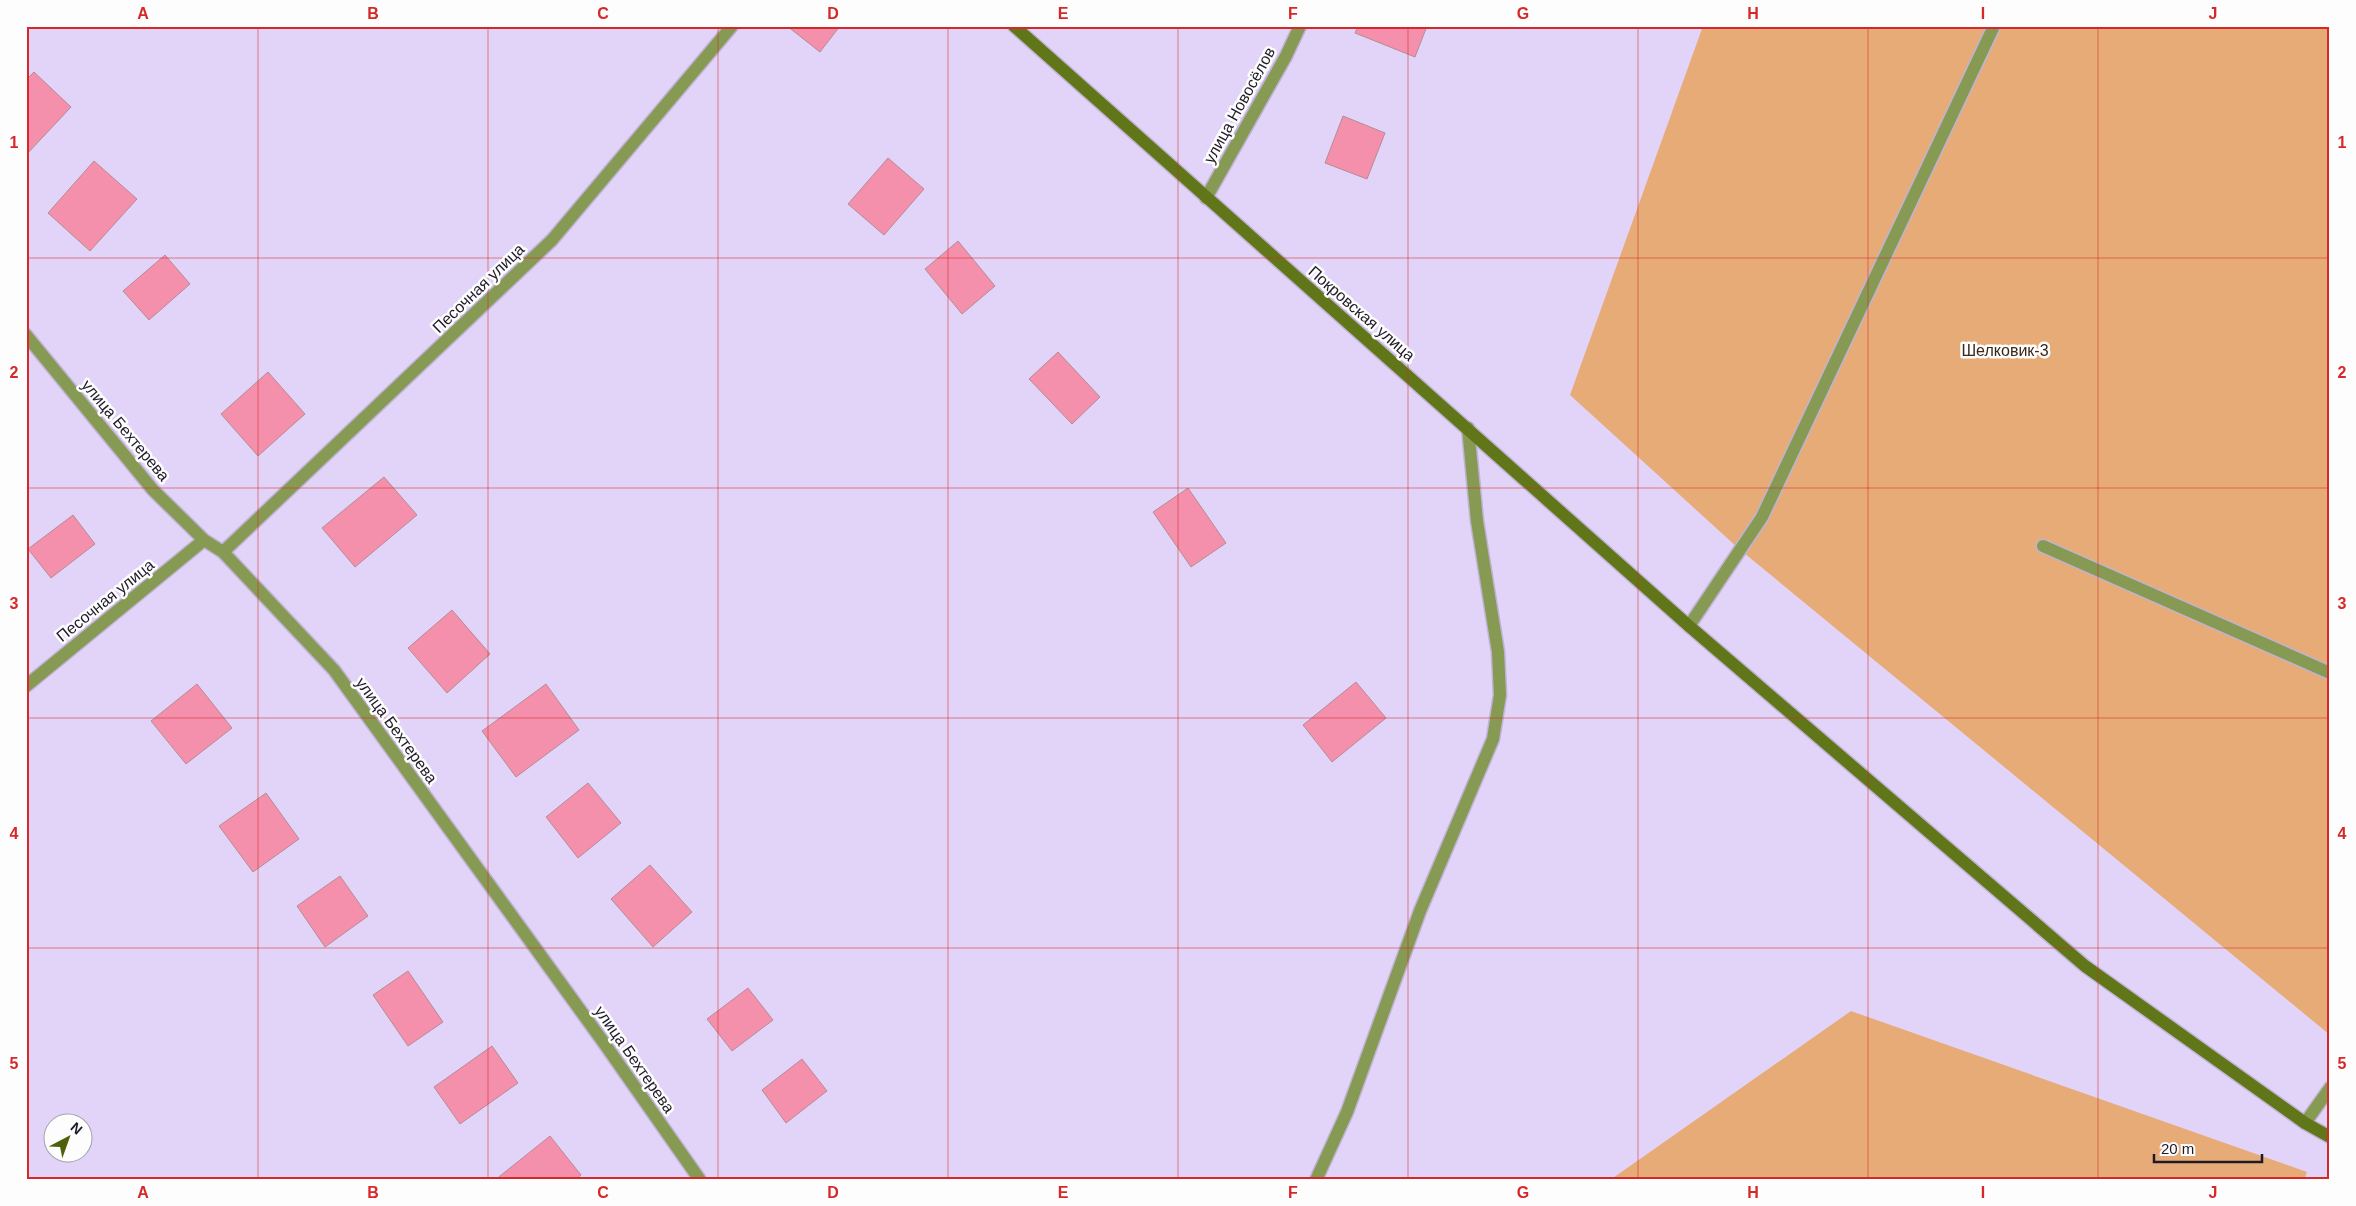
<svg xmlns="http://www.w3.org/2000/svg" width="2356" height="1206" viewBox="0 0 2356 1206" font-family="Arial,sans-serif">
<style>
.green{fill:#e7ab77}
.building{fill:#f48fac;stroke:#b58c96}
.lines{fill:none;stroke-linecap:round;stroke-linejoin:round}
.lane-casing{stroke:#bfb3d3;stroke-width:15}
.street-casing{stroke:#bfb3d3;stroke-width:15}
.secondary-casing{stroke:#bfb3d3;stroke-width:15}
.lane{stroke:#869a54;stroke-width:12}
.street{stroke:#869a54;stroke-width:12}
.secondary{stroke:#617618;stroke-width:12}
.grid{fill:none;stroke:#d62828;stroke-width:1;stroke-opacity:0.55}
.labels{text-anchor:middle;stroke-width:5;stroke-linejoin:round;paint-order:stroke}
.street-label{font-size:16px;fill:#1f1a27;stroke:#fdfdfd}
.park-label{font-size:16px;fill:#3a2818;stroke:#fdfdfd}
.neatline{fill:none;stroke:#d62828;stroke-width:2}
.grid-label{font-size:16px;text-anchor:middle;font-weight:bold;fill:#d62828}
</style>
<rect width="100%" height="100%" fill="#e2d4f9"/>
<path class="green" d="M 1703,26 L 2330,26 L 2330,1035 L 1738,548 L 1570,395 Z
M 1851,1011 L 2307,1172 L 2304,1180 L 1610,1180 Z"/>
<path class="building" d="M 787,26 L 840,26 L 820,52 Z
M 1358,26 L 1427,26 L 1415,57 L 1355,33 Z
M 34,72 L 71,107 L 26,155 L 26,80 Z
M 1343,116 L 1385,133 L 1367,179 L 1325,163 Z
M 888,158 L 924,189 L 884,235 L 848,204 Z
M 94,161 L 137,199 L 90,251 L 48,213 Z
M 958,241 L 995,286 L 962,314 L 925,269 Z
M 165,255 L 190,284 L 149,320 L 123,291 Z
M 1058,352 L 1100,397 L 1072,424 L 1029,379 Z
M 268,372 L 305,414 L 258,456 L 221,414 Z
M 384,477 L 417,515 L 355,567 L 322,528 Z
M 1188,488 L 1226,543 L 1191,567 L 1153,512 Z
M 73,515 L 95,544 L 51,578 L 28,549 Z
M 452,610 L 490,654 L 447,693 L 408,648 Z
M 1356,682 L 1386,718 L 1332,762 L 1303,725 Z
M 197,684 L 232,728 L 186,764 L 151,721 Z
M 546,684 L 579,730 L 516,777 L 482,731 Z
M 588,783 L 621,823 L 578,858 L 546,817 Z
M 266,793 L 299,839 L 253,872 L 219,826 Z
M 650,865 L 692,912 L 653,947 L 611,899 Z
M 340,876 L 368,916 L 325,947 L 297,906 Z
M 408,971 L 443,1022 L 408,1046 L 373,995 Z
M 748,988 L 773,1020 L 732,1051 L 707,1019 Z
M 492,1046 L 518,1083 L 460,1124 L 434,1087 Z
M 802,1059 L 827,1091 L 786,1123 L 762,1090 Z
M 550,1136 L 581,1175 L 575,1180 L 495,1180 Z"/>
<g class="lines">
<defs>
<path id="lane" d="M 2043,546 L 2330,673
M 1689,626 L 1762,517 L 1994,26
M 2305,1123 L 2330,1088
M 1316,1180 L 1347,1112 L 1420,911 L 1493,739 L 1500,695 L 1498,652 L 1477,521 L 1468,428"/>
<path id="street" d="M 1206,198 L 1286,56 L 1300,26
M 26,335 L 153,490 L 204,540 L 223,552 L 334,670 L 604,1043 L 700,1180
M 223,552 L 552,240 L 732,26
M 26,686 L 204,540"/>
<path id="secondary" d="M 1014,26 L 1689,626 L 2085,966 L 2305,1123 L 2330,1137"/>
</defs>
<use href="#lane" class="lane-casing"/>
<use href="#street" class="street-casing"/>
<use href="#secondary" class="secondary-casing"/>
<use href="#lane" class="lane"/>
<use href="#street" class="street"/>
<use href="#secondary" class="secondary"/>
</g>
<path class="grid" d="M 258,26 L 258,1180M 488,26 L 488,1180M 718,26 L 718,1180M 948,26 L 948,1180M 1178,26 L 1178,1180M 1408,26 L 1408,1180M 1638,26 L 1638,1180M 1868,26 L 1868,1180M 2098,26 L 2098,1180M 26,258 L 2330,258M 26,488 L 2330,488M 26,718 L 2330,718M 26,948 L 2330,948"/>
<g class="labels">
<g class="street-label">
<text transform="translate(1239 105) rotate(-61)" y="6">улица Новосёлов</text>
<text transform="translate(478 288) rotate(-44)" y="6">Песочная улица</text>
<text transform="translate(1362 313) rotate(41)" y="6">Покровская улица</text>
<text transform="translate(126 430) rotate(50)" y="6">улица Бехтерева</text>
<text transform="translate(105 600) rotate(-39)" y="6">Песочная улица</text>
<text transform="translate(397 730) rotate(54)" y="6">улица Бехтерева</text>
<text transform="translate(635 1059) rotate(55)" y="6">улица Бехтерева</text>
</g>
<g class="park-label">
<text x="2005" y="356">Шелковик-3</text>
</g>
</g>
<rect width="2356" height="1206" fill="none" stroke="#fdfdfd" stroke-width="55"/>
<g transform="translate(68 1138) rotate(41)"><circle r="24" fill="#fdfdfd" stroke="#a4a2a7"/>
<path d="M0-4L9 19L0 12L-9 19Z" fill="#4f6108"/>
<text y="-8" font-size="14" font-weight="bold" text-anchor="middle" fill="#1f1a27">N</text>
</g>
<path d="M2154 1154v8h108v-8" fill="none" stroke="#1f1a27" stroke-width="2.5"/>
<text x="2161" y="1154" font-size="15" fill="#1f1a27" stroke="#fdfdfd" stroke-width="4" paint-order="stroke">20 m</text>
<rect x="28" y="28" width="2300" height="1150" class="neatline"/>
<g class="grid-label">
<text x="143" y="19">A</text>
<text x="373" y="19">B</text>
<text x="603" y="19">C</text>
<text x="833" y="19">D</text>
<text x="1063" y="19">E</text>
<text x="1293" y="19">F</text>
<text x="1523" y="19">G</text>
<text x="1753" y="19">H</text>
<text x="1983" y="19">I</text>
<text x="2213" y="19">J</text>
<text x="14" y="148">1</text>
<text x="2342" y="148">1</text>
<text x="14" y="378">2</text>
<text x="2342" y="378">2</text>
<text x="14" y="609">3</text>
<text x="2342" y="609">3</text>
<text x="14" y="839">4</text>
<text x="2342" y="839">4</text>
<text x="14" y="1069">5</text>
<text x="2342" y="1069">5</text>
<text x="143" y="1198">A</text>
<text x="373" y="1198">B</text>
<text x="603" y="1198">C</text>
<text x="833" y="1198">D</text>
<text x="1063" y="1198">E</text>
<text x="1293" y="1198">F</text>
<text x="1523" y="1198">G</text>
<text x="1753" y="1198">H</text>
<text x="1983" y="1198">I</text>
<text x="2213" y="1198">J</text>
</g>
</svg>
